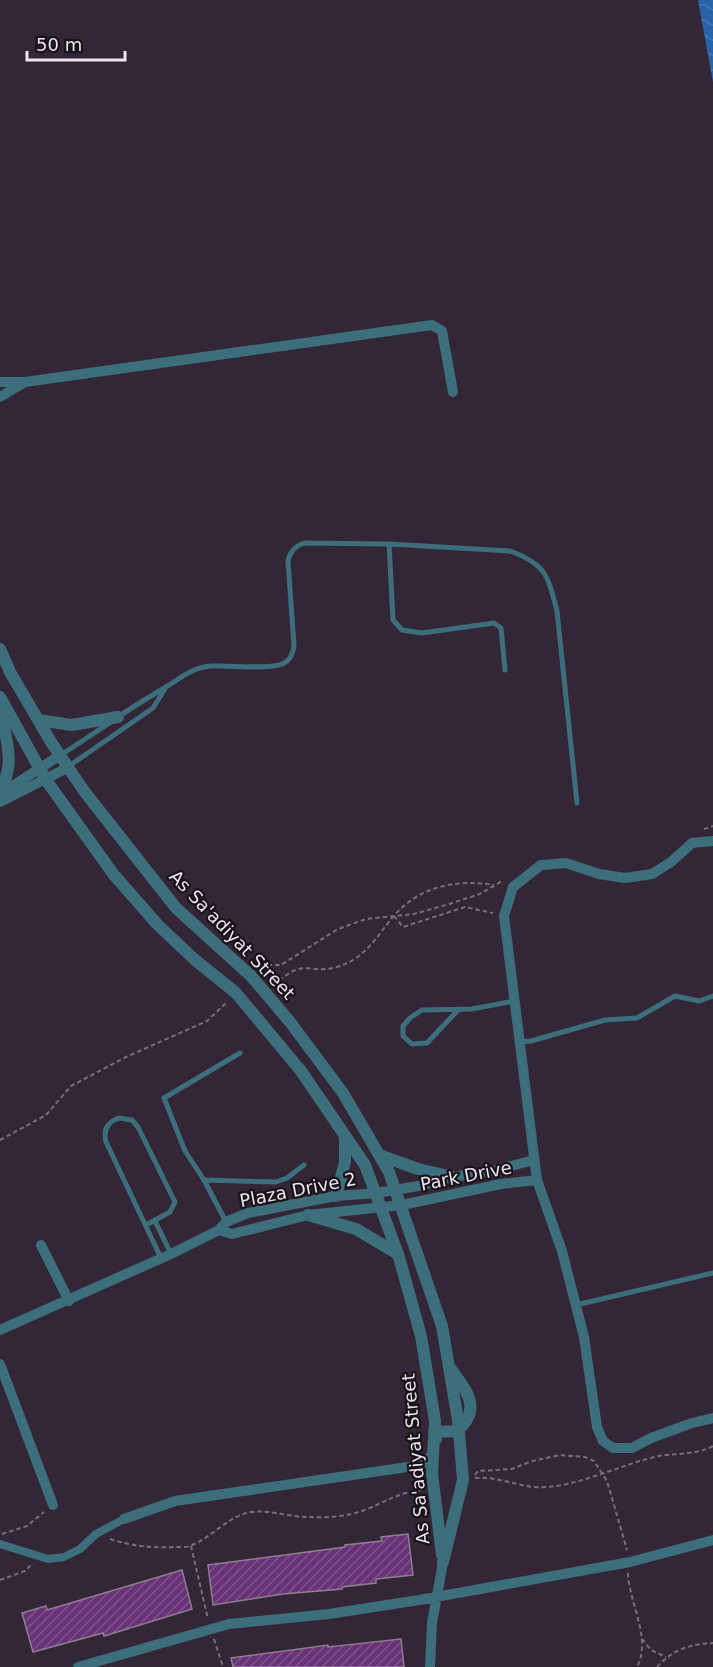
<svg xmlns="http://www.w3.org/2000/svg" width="713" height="1667" viewBox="0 0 713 1667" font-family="'DejaVu Sans',sans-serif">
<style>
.water{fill:url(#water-waves)}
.building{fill:url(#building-hatch);stroke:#8d7e91;stroke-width:1.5}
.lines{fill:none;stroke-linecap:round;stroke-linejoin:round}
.path{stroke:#786e7b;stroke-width:2;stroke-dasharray:4.5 3;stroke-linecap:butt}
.service{stroke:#3d6e7b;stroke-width:5}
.pedestrian{stroke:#3d6e7b;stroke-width:8}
.minor{stroke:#3d6e7b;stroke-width:10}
.tertiary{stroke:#3d6e7b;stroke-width:12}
.labels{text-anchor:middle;stroke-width:4.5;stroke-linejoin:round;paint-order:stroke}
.street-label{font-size:18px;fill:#ebe3ed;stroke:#181219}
</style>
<defs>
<pattern id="water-waves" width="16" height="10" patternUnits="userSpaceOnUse" patternTransform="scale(1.5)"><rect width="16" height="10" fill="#2863a8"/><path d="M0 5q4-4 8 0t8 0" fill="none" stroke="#4779b4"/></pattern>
<pattern id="building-hatch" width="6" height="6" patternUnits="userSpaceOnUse" patternTransform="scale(1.5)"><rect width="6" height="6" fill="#693277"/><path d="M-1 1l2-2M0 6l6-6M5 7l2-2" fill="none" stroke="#7f508b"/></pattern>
</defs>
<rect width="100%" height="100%" fill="#332737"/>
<path class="water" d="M 698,0 L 713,0 L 713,82 Z"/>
<path class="building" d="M 408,1534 L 413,1575 L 376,1579 L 376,1583 L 342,1587 L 342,1589 L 283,1594 L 213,1605 L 208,1565 L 345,1547 L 345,1545 L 382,1541 L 381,1537 Z
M 182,1570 L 192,1609 L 104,1636 L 103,1633 L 33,1652 L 22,1613 L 46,1606 L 47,1610 Z
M 401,1639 L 404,1667 L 233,1667 L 231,1658 L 328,1645 L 328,1647 Z"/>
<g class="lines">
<path class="path" d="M 704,829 L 713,826
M 394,916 L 403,927 L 465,907 L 493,913
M 261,968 L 265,965 L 281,965 L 338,929 L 366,919 L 414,914 L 449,904 L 480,894 L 502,881
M 279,980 C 286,976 292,970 299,969 C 306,967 312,969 318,969 C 330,970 343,966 353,960 C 371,949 380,932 393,917 C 419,886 456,879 494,885
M 0,1140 L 46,1115 L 71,1086 L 126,1057 L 207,1021 L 227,1002
M 475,1475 L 478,1471 L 512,1469 L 532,1461 L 560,1455 L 585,1457 L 594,1461 L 607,1481 L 627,1550
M 475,1478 C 495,1476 514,1485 534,1487 C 572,1490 621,1464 659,1456 C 677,1453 696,1455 713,1446
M 2,1534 L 27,1526 L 44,1512
M 110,1539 C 132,1546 151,1548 174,1547 C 179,1547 187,1548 192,1545 C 210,1538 224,1521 243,1514 C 264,1507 286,1517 307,1517 C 324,1518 345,1517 362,1511 C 384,1503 396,1493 422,1490
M 191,1546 L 208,1619
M 628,1573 C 629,1603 652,1639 637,1667
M 0,1580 L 25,1571 L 32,1564
M 214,1639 L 223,1667
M 642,1639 L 651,1650 L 666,1657
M 657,1667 C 672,1650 690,1644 713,1643"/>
<path class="service" d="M 389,544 L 393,620 L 402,630 L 422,633 L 494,623 L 501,628 L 505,670
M 118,717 C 134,706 149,697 166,687 C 181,678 192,667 212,666 C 229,665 267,670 282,664 C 290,661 293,654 294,646 L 288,561 C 290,551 295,546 304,543 L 389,544 L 510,551 C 546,564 548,576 557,611 L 577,803
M 61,755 L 111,722
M 69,766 L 153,708 L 166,687
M 459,1009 L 427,1043 L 412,1044 L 403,1036 L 403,1026 L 410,1018 L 422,1010 L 472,1009 L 514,1001
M 519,1042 L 531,1041 L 605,1020 L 637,1018 L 675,996 L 699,1001 L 713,996
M 204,1180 L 276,1182 L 287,1178 L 304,1165
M 155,1221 L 171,1254
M 226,1222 L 204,1180 L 185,1151 L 164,1098 L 240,1053
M 146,1225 L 170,1212 L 175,1202 L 138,1127 L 132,1120 L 119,1118 C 107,1122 103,1130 106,1142 L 161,1258
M 576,1305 L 713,1273"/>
<path class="pedestrian" d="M 0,1544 L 48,1559 L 64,1557 L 80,1549 L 96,1534 L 124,1519"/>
<path class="minor" d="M 0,382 L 25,382 L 432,325 L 442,331 L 453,392
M 0,397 L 25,382
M 0,794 L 59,756
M 0,802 L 67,768
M 713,841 L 692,843 L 671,862 L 652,874 L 625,878 L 599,874 L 566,863 L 541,865 L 513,887 L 504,916 L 537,1180 L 562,1251 L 584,1337 L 597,1427 L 603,1441 L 613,1448 L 632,1448 L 651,1438 L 692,1423 L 713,1418
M 219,1230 L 232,1234 L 308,1215 L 402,1205 L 501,1184 L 537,1180
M 41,1245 L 69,1301
M 0,1330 L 171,1254 L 219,1230 L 226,1222 L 248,1213 L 336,1196 L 377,1193 L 424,1185 L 453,1177 L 492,1171 L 534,1160
M 0,1364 L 53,1505
M 124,1519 L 175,1501 L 421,1465 L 432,1455
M 78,1667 L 229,1624 L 329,1614 L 419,1600 L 630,1562 L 713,1540
M 430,1667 L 432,1623 L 443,1562"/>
<path class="tertiary" d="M 0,649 L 10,672 L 51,742 L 84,791 L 176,908 L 251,976 L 290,1022 L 343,1093 L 389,1172 L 442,1326 L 458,1420 L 463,1480 L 443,1562
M 0,697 L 46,780 L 114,875 L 158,925 L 194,959 L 236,993 L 301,1071 L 365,1165 L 398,1254 L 421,1336 L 435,1421 L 432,1473 L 442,1555
M 38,720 L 72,725 L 118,717
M 0,792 C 18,756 3,742 2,707
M 379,1155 L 418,1169 L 453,1177
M 336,1196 L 345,1162 L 345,1135
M 308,1215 L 356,1229 L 398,1254
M 436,1439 L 434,1432 L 457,1431 C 483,1409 466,1390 451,1369"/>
</g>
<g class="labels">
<g class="street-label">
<text transform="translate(232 935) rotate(46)" y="6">As Sa'adiyat Street</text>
<text transform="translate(466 1176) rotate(-11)" y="6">Park Drive</text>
<text transform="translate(298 1190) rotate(-11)" y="6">Plaza Drive 2</text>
<text transform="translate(416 1459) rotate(-95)" y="6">As Sa'adiyat Street</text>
</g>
</g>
<path d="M27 51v9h98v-9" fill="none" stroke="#ebe3ed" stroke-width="3"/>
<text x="36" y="51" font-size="18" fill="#ebe3ed" stroke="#181219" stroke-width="4.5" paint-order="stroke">50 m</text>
</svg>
